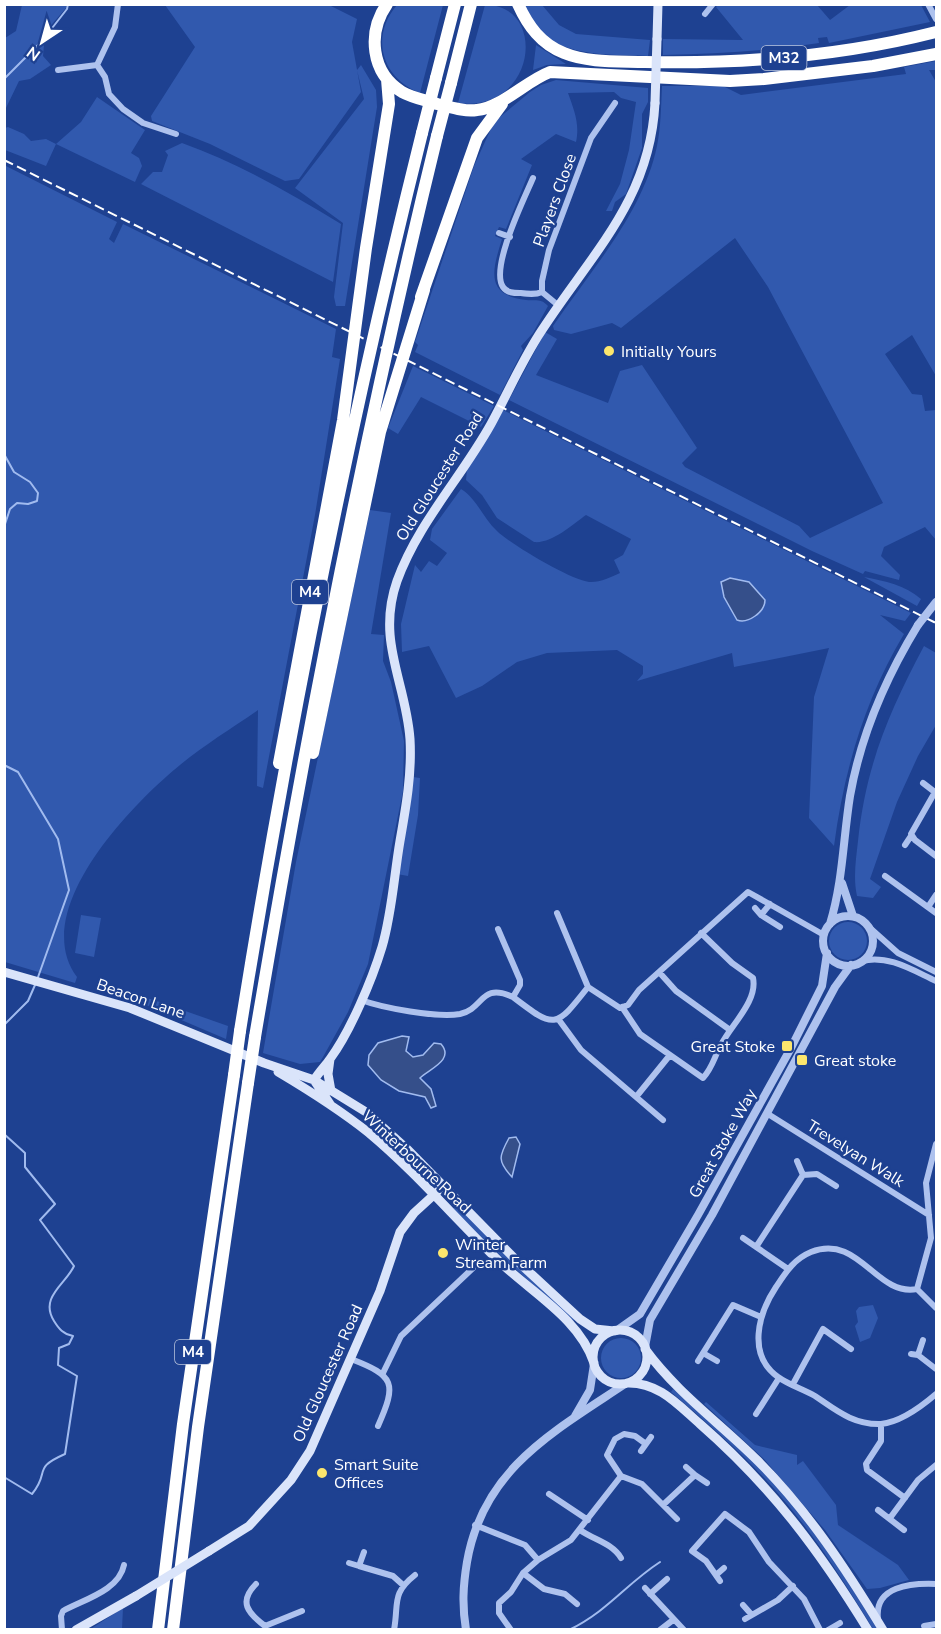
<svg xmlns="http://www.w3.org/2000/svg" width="941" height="1634" viewBox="0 0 941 1634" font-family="'Nunito Sans',sans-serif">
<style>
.green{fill:#3159ae}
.water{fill:#354f8a;stroke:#a1bbef;stroke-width:1.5}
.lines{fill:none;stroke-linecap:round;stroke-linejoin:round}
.stream{stroke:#a1bbef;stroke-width:2}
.minor{stroke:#aec2ee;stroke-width:6}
.tertiary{stroke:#aec2ee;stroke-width:8}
.secondary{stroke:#dae4fa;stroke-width:9}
.motorway{stroke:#fff;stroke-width:12}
.rail{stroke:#fff;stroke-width:2;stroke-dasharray:10 4.5;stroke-linecap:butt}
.tertiary-bridge{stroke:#aec2ee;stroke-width:8}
.secondary-bridge{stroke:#dae4fa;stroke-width:9}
.motorway-bridge{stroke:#fff;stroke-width:12}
.poi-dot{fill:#fce66d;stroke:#1e4191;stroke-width:2}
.labels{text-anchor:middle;stroke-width:5;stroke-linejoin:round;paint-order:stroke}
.shield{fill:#1e4191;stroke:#bcc6de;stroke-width:1.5}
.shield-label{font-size:15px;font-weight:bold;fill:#fff}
.street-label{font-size:16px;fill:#fff;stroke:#1e4191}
.poi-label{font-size:16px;fill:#fff;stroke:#1e4191;text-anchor:start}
</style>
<rect width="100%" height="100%" fill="#1e4191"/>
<path class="green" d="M 22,5 L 66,5 L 66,8 L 40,38 L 44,45 L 43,56 L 51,65 L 30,79 L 19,81 L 5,110 L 5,38 L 16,31 Z
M 165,5 L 329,5 L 357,19 L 352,42 L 361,92 L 299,179 L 285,181 L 210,144 L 152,121 L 151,116 L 195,47 Z
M 397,5 L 443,5 L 420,93 C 381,78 370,36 397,5 Z
M 485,5 C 548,4 537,113 458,103 Z
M 525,5 L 542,5 L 559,25 L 576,34 L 650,40 L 648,56 C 603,54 541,59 525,5 Z
M 718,5 L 817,5 L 830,20 L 850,5 L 921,5 L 930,22 L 829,43 L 827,37 L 818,38 L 819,43 C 767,51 715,54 663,55 L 663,39 L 743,40 L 716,7 Z
M 536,45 L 566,64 L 547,65 L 533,70 Z
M 936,61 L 936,70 L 929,70 L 936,82 L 936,376 L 912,335 L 885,354 L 912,394 L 922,395 L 925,411 L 936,410 L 936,540 L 925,527 L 884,547 L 881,556 L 900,575 L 899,580 L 865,571 L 863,574 L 812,551 L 509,400 L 545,332 L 557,339 L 536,375 L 608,403 L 620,371 L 642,365 L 697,448 L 682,463 L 685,467 L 799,526 L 810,538 L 883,503 L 768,287 L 735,238 L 621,328 L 612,323 L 571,334 L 554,330 L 553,326 C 591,270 643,213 657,146 C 661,127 661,105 662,86 L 723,86 L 741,95 L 906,74 L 904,67 Z
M 361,65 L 376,90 L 377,107 L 345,306 L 336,306 L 334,297 L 343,223 L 295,188 L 364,99 L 357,70 Z
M 556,80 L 648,88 L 648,102 L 642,114 L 642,148 L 626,194 L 615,202 L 612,211 L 606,211 L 620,184 L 629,150 L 636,102 L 621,98 L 614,92 L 568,93 C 574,110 580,124 576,142 L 556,134 L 521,159 L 532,165 L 506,229 L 499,227 L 495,236 L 502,239 C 492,271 485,295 526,300 C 536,301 541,298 548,306 L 533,333 L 521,346 L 523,350 L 500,395 L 415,352 L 418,345 L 415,342 L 474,166 L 494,122 L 530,92 L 541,85 Z
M 97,97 L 145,130 L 131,153 L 139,158 L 142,166 L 135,182 L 56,144 L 46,166 L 5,150 L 5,128 L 8,127 L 24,134 L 31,141 L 46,139 L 56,144 L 81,122 Z
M 182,143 C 238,163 290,193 341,224 L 333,282 L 141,184 L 153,172 L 162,172 L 168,155 L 165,151 Z
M 4,165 L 117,222 L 109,239 L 114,243 L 123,224 L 336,329 L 332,357 L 340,359 L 315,515 L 263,788 L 257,786 L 258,710 C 232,728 204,745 180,765 C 131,805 28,911 77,977 L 75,983 L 5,962 Z
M 413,366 L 494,406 L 481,427 L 421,397 L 398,434 L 388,428 Z
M 503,410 L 911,613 L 905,621 L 880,615 L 904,634 C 865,699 844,770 834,846 L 809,818 L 814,697 L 829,648 L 734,667 L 732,653 L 637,681 L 643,674 L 643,666 L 617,650 L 547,653 L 517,662 L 482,686 L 456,698 L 429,646 L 402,652 L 401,624 L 415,565 L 421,572 L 429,561 L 437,566 L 447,553 L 430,540 L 432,529 L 461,489 C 477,499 483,518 497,531 C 510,544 571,580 589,582 C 599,583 611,577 620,573 L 614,560 L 623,555 L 631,539 L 586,515 C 572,525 551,544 534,542 L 497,518 L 482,495 L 466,480 L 467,469 Z
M 370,510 L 391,513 L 371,634 L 384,635 L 383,661 L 391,682 L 404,741 L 403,791 L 368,964 L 348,1012 L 323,1057 L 320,1062 L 300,1064 L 263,1053 L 296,862 Z
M 864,577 C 885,581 905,585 921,599 L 917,606 Z
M 924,646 L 936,653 L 936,725 L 918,756 L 897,802 L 870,879 L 881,887 L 873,898 L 857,896 C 853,878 856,859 858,841 C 866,765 889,712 924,646 Z
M 413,777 L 420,778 L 418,815 L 408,876 L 397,874 Z
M 81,915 L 101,918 L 94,957 L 75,953 Z
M829 941a19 19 0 1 1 38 0a19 19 0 1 1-38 0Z
M 106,988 L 154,1000 L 228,1026 L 226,1039 Z
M 458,1204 L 575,1319 L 574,1321 L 502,1257 L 453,1209 Z
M 873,1305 L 878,1318 L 870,1338 L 860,1342 L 855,1326 L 858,1322 L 856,1311 L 859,1307 Z
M601 1358a20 20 0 1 1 40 0a20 20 0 1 1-40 0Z
M 673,1389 C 704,1416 736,1443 765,1473 C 809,1519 844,1574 877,1629 L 873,1629 C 847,1586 820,1543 787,1504 C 753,1462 712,1427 671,1392 Z
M 706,1402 L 755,1445 L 797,1455 L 797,1465 L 803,1461 L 836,1505 L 838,1525 L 898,1565 L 909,1580 L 880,1588 L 867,1589 L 825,1530 L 764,1459 L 704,1404 Z
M 123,1608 L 122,1629 L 89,1630 Z"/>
<path class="water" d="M 730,578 L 749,582 L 765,600 C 765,612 748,624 737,620 L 724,597 L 721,582 Z
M 402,1036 L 409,1037 L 406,1051 L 413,1057 L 423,1055 L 434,1043 L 441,1044 C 455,1060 429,1069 420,1078 L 431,1089 L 436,1106 L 431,1108 L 425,1097 L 399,1091 L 381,1080 L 368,1065 L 369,1055 L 378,1043 Z
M 516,1137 L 520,1144 L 512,1177 C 497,1161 499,1156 509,1138 Z"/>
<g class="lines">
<path class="stream" d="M 4,79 L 42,41 L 67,9 L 68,4
M 4,454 L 14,472 L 30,482 L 38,493 L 37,501 L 28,504 L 17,503 L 10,509 L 4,527
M 4,765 L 18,772 L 58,839 L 69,890 L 37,980
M 4,1025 L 28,1001 L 35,985
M 4,1134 L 25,1153 L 25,1167 L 55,1204 L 40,1220 L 74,1266 C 66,1284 39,1297 54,1321 C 59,1329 63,1334 73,1336 L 69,1344 L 59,1348 L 58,1365 L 77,1376 L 65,1454 C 31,1469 51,1471 32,1494 L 4,1477
M 569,1630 C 608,1611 626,1584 660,1562"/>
<path class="minor" d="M 928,4 L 936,19
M 705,14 L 713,4
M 97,65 L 115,27 L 118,4
M 58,70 L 97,65 L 105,77 L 109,94 L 123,109 L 143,123 L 176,134
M 533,178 C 524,199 490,268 503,287 C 507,293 514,293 520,293 C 528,294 535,295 542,292
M 499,233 L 510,237
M 559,306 L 542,292 L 542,281 L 549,250 L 591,138 L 615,103
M 923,783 L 936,793
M 935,792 L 911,834 L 915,840 L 936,856
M 905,845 L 911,836
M 885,876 L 936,913
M 770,904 L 761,915 L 780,927
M 928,907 L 936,895
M 755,908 L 761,915
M 557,913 L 588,987 L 620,1008 L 628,1005 L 639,990 L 748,892 L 824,935
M 870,928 L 898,953 L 936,972
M 498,929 L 520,980 L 520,985 L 513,997 C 555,1029 555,1029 588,987
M 862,961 C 888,954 914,971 936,981
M 659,972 L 676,991 L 730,1030
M 361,1000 C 383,1008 437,1018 460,1014 C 484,1009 480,982 513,997
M 622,1007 L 640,1034 L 703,1078 C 713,1067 714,1057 721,1045 C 731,1025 758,1001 753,978 L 732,963 L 701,933
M 559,1020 L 581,1050 L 663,1120
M 636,1097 L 670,1055
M 768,1114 L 929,1215
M 803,1175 L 817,1174 L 836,1186
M 743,1238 L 788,1269
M 756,1247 L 803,1175 L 797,1161
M 917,1289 C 876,1297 859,1233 811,1252 C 794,1259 786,1272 776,1287 C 758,1314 747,1355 778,1377 C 789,1385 803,1389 815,1396 C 836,1410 853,1425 881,1424 C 901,1422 922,1406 936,1394
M 917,1289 L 931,1238 L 926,1183 L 936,1144
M 917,1289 L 936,1308
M 703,1353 L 733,1305 L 761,1317
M 911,1354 L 918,1355 L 936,1369
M 918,1355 L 923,1340
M 351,1359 C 395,1376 397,1383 378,1426
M 698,1361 L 703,1353 L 717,1361
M 383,1373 L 401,1336 L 473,1268
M 793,1384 L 823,1329 L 851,1349
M 756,1414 L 779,1378
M 881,1424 L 881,1441 L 866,1464 L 867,1470 L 905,1498
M 646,1444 L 635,1436 L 624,1434 L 615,1439 L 607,1455 L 621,1476 L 642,1484 L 677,1519
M 641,1451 L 651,1437
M 686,1467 L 695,1475
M 549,1494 L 588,1520
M 664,1504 L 695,1475 L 707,1483
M 878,1510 L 904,1530
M 890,1518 L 918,1480 L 936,1465
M 475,1525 L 525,1545 L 538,1560
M 580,1530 C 594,1540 612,1543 621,1558
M 364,1552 L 359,1566 L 393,1576 L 403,1585
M 349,1563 L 359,1566
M 523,1573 L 544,1589 L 565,1594 L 577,1604
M 716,1575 L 724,1568
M 720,1581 L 706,1561 L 692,1551 L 725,1514 L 749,1532 L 769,1562 L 804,1599 L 820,1630
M 256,1584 C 238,1602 248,1613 265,1626 L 302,1611
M 645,1588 L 684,1630
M 650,1594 L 667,1579
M 743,1605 L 751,1614
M 745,1619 L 778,1600 L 793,1586
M 878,1619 C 874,1586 911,1583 936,1584
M 924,1626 L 936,1624
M 62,1630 L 61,1616 L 63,1611 C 82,1600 119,1591 124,1565
M 394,1630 C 399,1603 391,1594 415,1575
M 511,1630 L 499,1613 L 499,1603 L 511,1592 L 523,1573 L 538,1560 L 571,1540 L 621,1476
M 660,1630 L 673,1620
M 828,1630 L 840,1623"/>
<path class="tertiary" d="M 842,883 L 853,916
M823 941a25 25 0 1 1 50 0a25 25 0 1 1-50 0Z
M 830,924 C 843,881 843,840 850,796 C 861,734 885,679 918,625
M 616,1331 L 640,1314 L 698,1215 L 791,1048 L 822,986 L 827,953
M 645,1347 L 650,1320 L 712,1215 L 835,987 L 851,965
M 575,1416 L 590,1390 L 594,1364
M 466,1630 C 462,1605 463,1586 467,1562 C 483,1469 553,1432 625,1384"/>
<path class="secondary" d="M 657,39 L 658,4
M 4,972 L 130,1008 L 264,1063 L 314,1080 L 366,1112 L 406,1148 L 514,1258 L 580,1319 L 595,1329 L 614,1331
M 330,1059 L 328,1074 L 331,1091
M 278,1072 C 310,1091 340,1110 369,1133 C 417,1173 457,1221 502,1264 C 534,1294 580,1320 594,1363
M 330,1104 L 314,1080 C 319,1072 325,1066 330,1059 C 350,1032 372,980 382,947 C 392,913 394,876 400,841 C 406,807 412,774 410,739 C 406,682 376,641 397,581 C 418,523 461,478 491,424 C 508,393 522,360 542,330 C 592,253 650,200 655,103
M593 1357a27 27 0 1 1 54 0a27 27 0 1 1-54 0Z
M 645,1349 C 677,1393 720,1423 758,1461 C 808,1511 846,1569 883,1630
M 627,1383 C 659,1382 678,1405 700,1424 C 771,1486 819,1550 868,1630
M 209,1551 L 249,1526 L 291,1480 L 310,1451 L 380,1291 L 400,1232 L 414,1213 L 437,1192
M 76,1630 L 136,1596"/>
<path class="motorway" d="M 387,4 C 367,33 371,73 402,92 C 413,98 425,100 437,104 C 450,107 464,112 477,110 C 501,108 526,81 550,72 L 730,81 L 764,79 L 873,66 L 936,54
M 518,4 C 528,26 541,44 564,53 C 588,63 619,61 645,62 C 743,64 842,56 936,32
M 436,78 L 455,4
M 451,83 L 471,4
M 421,297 L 477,138 L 502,104
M 313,753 L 380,432 L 424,290
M 279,763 L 343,420 L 366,248 L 389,104 L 387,79
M 240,1031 C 288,730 348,430 422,133
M 255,1037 C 306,734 364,434 437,136
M 158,1630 L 183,1424 L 234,1075
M 173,1630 L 198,1427 L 248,1083"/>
<path class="rail" d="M 4,160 L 936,623"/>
<path class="tertiary-bridge" d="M 918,625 L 936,602"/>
<path class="secondary-bridge" d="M 655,103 L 657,39
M 136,1596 L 209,1551"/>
<path class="motorway-bridge" d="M 422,133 L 436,78
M 437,136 L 451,83
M 234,1075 L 240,1031
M 248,1083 L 255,1037"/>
</g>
<g class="poi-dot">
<circle cx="609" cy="351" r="6"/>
<rect x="781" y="1040" width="12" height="12" rx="3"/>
<rect x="796" y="1054" width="12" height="12" rx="3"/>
<circle cx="443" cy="1253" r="6"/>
<circle cx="322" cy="1473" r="6"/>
</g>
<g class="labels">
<g class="shield">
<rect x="761.5" y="46" width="45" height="24" rx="4.5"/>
<rect x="292" y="580" width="36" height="24" rx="4.5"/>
<rect x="175" y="1340" width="36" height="24" rx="4.5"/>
</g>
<g class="shield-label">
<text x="784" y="63">M32</text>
<text x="310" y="597">M4</text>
<text x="193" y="1357">M4</text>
</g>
<g class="street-label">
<text transform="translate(554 200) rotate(-70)" y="6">Players Close</text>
<text transform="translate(439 476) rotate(-58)" y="6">Old Gloucester Road</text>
<text transform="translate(141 998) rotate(19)" y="6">Beacon Lane</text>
<text transform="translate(722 1143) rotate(-61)" y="6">Great Stoke Way</text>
<text transform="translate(856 1153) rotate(32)" y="6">Trevelyan Walk</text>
<text transform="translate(417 1161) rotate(43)" y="6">Winterbourne Road</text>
<text transform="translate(327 1373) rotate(-66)" y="6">Old Gloucester Road</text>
</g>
<g class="poi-label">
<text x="621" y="357">Initially Yours</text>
<text x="775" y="1052" text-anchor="end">Great Stoke</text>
<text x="814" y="1066">Great stoke</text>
<text x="455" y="1250">Winter<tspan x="455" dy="18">Stream Farm</tspan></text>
<text x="334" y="1470">Smart Suite<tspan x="334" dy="18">Offices</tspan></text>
</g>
</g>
<rect width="941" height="1634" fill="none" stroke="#ffffff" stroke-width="12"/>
<g transform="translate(42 42) rotate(216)" stroke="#1e4191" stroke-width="4.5" paint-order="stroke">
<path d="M0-4.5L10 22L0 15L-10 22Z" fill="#ffffff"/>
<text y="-9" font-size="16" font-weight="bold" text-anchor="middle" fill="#ffffff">N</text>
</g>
</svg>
